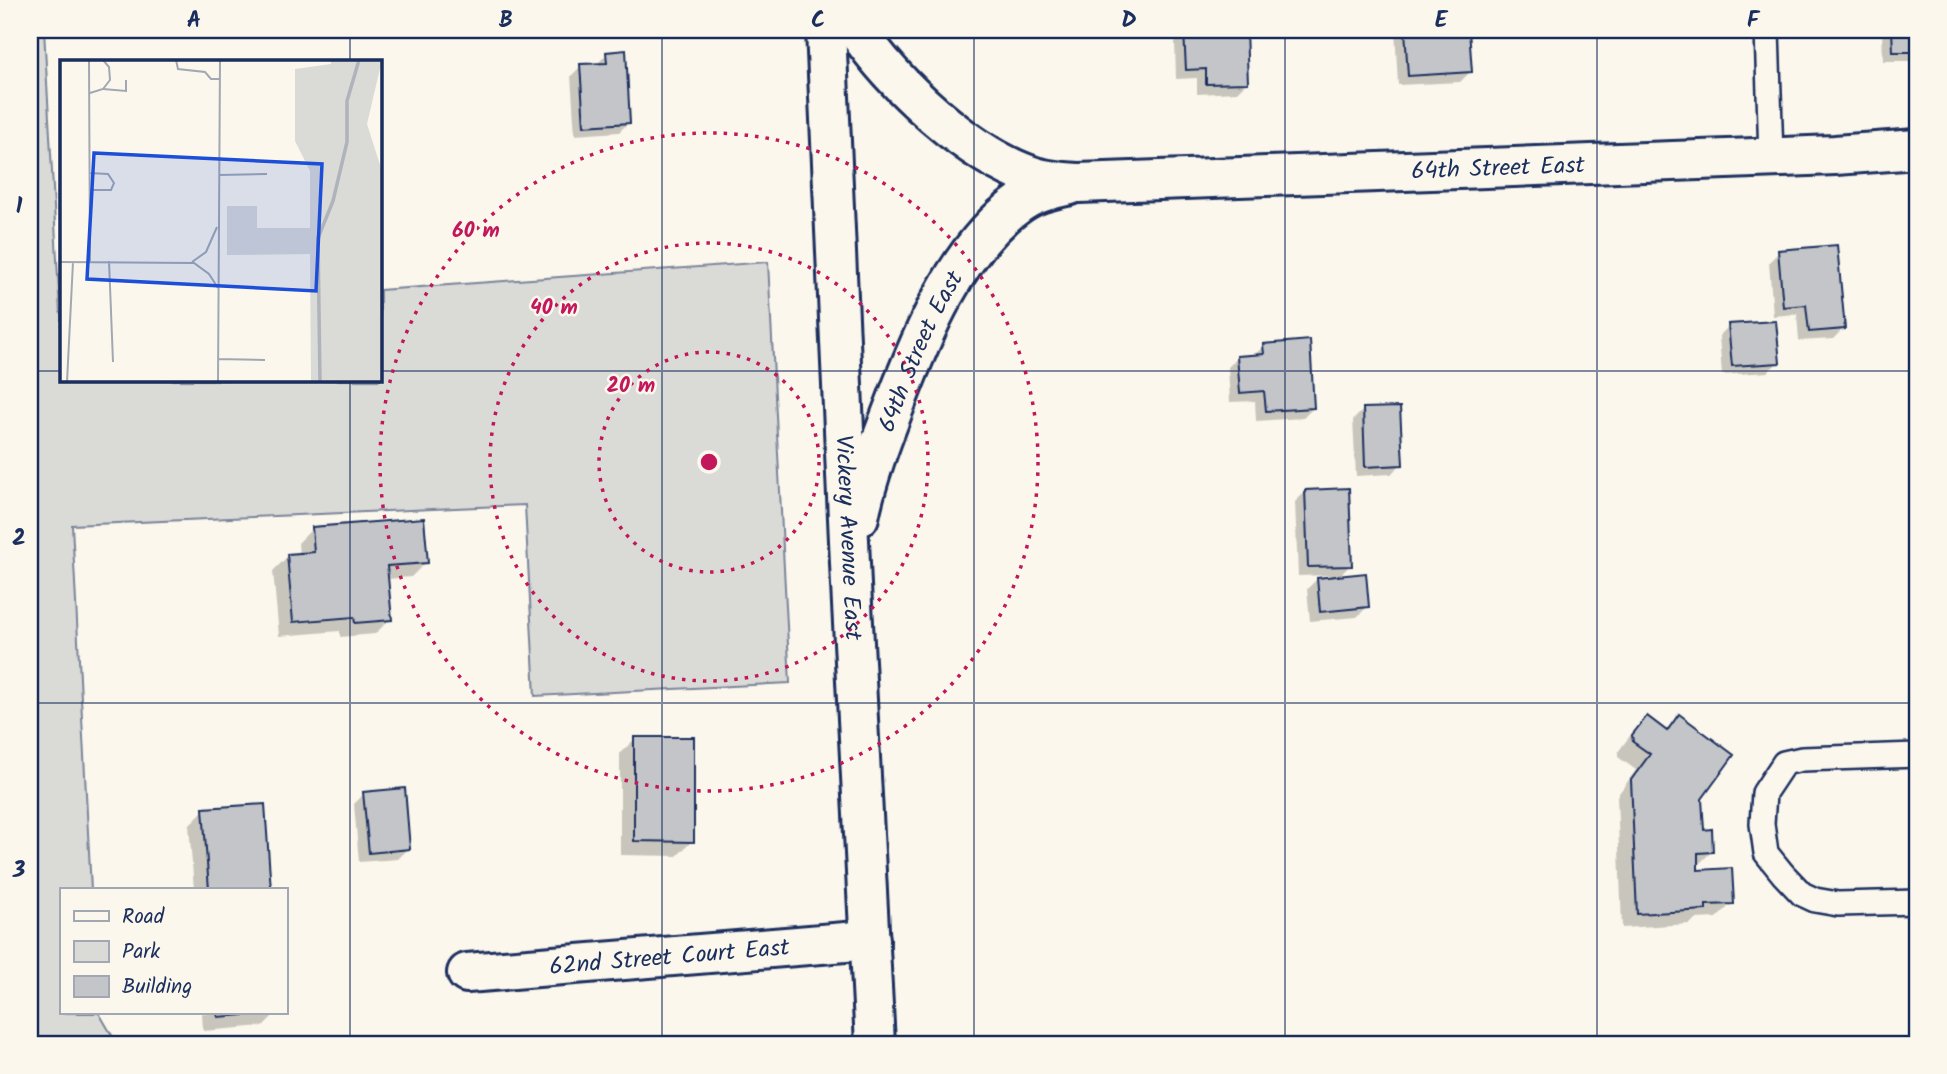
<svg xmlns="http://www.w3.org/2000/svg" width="1947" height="1074" viewBox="0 0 1947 1074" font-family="Kalam,sans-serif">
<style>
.green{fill:#dadad7;stroke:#7a849a;stroke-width:2}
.shadow{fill:#0003}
.building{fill:#c3c5c9;stroke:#1b2f5e;stroke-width:2}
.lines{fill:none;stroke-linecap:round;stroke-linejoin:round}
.lane-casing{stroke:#1b2f5e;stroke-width:28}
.street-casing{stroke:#1b2f5e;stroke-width:44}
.secondary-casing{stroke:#1b2f5e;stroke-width:44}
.lane{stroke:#fbf7ec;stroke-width:23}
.street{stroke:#fbf7ec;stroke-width:38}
.secondary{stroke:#fbf7ec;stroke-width:38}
.grid{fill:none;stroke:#1b2f5e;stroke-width:2;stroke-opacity:0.55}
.ring{fill:none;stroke:#c2185b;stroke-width:3.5;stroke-dasharray:3.5 7}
.labels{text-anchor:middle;stroke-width:5;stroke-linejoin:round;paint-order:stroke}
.street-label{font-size:24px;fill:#1b2f5e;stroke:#fbf7ec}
.inset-river{fill:none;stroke:#afb3bb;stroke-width:3.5}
.inset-road{fill:none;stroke:#a1a7b3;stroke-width:2}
.view{fill:#1d4ed8;fill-opacity:0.15;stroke:#1d4ed8;stroke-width:3.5}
.inset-edge{fill:none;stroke:#1b2f5e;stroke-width:3.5}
.centre{fill:#c2185b;stroke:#fbf7ec;stroke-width:3.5}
.ring-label{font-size:21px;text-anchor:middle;font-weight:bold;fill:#c2185b;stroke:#fbf7ec;stroke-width:5;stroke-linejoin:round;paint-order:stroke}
.neatline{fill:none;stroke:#1b2f5e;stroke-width:2.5}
.grid-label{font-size:23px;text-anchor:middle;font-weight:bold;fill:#1b2f5e}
</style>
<rect width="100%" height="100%" fill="#fbf7ec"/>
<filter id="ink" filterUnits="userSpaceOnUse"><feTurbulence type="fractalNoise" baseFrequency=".0143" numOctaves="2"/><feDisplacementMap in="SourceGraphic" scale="14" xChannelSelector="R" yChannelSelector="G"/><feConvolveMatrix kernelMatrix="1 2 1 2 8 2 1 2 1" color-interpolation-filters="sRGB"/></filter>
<g filter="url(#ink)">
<path class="green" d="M 30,30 L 44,30 L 60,312 L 61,313 L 61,380 L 380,380 L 380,290 L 768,262 L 790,683 L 535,696 L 525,505 L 72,525 L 91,890 L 61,890 L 61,1013 L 99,1013 L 117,1044 L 30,1044 Z"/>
<path class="shadow" d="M 1245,30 L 1247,82 L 1237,92 L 1197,94 L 1197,78 L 1176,79 L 1175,42 L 1185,32 Z
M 1395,30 L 1467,30 L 1470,72 L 1460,82 L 1398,85 Z
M 1882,30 L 1917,30 L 1917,61 L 1883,61 Z
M 607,54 L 629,122 L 619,132 L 575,135 L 571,76 L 581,66 L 597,64 Z
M 1779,252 L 1843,329 L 1833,339 L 1799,341 L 1797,314 L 1773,316 L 1769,262 Z
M 1729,326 L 1778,362 L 1768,372 L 1722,375 L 1719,336 Z
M 1264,346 L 1313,408 L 1303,418 L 1256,421 L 1255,401 L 1230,402 L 1228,367 L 1238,357 L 1253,356 Z
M 1363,410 L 1401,464 L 1391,474 L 1356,476 L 1353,420 Z
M 1305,492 L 1350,565 L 1338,578 L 1367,607 L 1357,617 L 1310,621 L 1307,589 L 1317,579 L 1330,578 L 1330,575 L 1298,576 L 1295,502 Z
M 313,528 L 426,562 L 411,577 L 387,579 L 390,619 L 375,634 L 340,637 L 340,631 L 279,636 L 273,571 L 288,556 L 299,555 L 298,543 Z
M 1680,716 L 1700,798 L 1702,831 L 1711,852 L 1696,867 L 1696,871 L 1732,903 L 1717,918 L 1695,919 L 1690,924 L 1622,928 L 1617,796 L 1636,770 L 1618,757 L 1618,752 L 1632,733 L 1647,718 L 1664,731 Z
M 635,739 L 692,841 L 677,856 L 620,855 L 620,753 Z
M 364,794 L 408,849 L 398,859 L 359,862 L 354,804 Z
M 263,806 L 269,890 L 194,890 L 189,825 L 204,810 Z
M 202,1013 L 276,1013 L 263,1026 L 203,1031 Z"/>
<path class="building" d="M 1246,30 L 1248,83 L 1206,84 L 1206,69 L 1186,70 L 1184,31 Z
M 1405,30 L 1469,30 L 1472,72 L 1408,76 Z
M 1892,30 L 1917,30 L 1917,52 L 1893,52 Z
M 626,50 L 630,123 L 584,126 L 580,64 L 607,63 L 606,52 Z
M 1837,245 L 1845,329 L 1809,332 L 1806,305 L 1783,307 L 1778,250 Z
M 1776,321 L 1780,363 L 1732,366 L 1728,324 Z
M 1310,340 L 1314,408 L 1266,411 L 1264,391 L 1240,393 L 1237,356 L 1264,354 L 1263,344 Z
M 1400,407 L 1403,465 L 1365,467 L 1363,408 Z
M 1349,488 L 1352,566 L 1308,567 L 1305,490 Z
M 424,518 L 428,563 L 387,566 L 392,620 L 355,623 L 354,617 L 293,622 L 287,554 L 314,552 L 312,527 Z
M 1366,573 L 1369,607 L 1320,612 L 1317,578 Z
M 1679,714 L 1734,755 L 1702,799 L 1704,830 L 1712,829 L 1713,852 L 1698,853 L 1698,870 L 1732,868 L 1734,904 L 1706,905 L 1706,910 L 1637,914 L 1631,780 L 1650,754 L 1633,742 L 1632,735 L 1647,716 L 1667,731 Z
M 634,737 L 694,737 L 694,842 L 634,841 Z
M 405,788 L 410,849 L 369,853 L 363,792 Z
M 265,804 L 271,890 L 209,890 L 203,808 Z
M 217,1013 L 272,1013 L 218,1017 Z"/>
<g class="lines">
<defs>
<path id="lane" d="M 1767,30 L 1771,157
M 1917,755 L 1802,759 L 1784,763 L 1764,793 L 1762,824 L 1766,853 L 1783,874 L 1802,894 L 1815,900 L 1838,904 L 1917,902"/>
<g id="street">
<path id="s1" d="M 467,973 L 870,940"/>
</g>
<g id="secondary">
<path id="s2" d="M 826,30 L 851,585 L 875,1044"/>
<path id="s3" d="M 857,30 C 893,84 969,155 1032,176 C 1047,181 1064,182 1079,183 L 1835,155 L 1917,149"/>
<path id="s4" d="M 859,517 C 867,478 881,441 895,405 C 921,336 958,246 1020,203 C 1035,192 1053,189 1070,185"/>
</g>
</defs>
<use href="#lane" class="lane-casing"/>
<use href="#street" class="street-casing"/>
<use href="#secondary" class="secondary-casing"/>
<use href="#lane" class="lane"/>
<use href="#street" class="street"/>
<use href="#secondary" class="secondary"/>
</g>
</g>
<path class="grid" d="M 350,30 L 350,61M 662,30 L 662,1044M 974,30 L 974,1044M 1285,30 L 1285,1044M 1597,30 L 1597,1044M 30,371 L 61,371M 380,371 L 1917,371M 350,380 L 350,1044M 30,703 L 1917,703"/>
<g class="ring">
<circle cx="709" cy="462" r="110"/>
<circle cx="709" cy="462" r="219"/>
<circle cx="709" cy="462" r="329"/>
</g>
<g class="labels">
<g class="street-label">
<text dy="8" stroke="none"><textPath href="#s3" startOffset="698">64th Street East</textPath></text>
<text dy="8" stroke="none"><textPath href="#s4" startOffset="177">64th Street East</textPath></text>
<text dy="8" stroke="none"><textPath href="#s2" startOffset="508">Vickery Avenue East</textPath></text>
<text dy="8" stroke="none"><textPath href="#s1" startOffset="203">62nd Street Court East</textPath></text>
</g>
</g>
<g transform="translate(60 60)">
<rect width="322" height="322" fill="#fbf7ec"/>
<path d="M 271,0 L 322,0 L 307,64 L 322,111 L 322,322 L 251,322 L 250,194 L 167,195 L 167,146 L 197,146 L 197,168 L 250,168 L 250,111 L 235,81 L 235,9 L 271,4 Z" fill="#dadad7"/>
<path class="inset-river" d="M 260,322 L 258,178 L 273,141 L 287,82 L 287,41 L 299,0"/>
<path class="inset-road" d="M 29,0 L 30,201M 116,0 L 118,9 L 145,12 L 151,19 L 160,19M 43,29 L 66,31 L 66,20M 30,33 L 43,29 L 50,20 L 49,7 L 43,0M 159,115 L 207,114M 29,130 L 51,130 L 54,123 L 48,114 L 29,113M 49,201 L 53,302M 0,202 L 134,203 L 149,214 L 158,228M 132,202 L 146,192 L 157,167M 158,299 L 205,300M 7,322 L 13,202M 158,322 L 160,0"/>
<path class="view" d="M 34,93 L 262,104 L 256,231 L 27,219 Z"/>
<rect width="322" height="322" class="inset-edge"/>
</g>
<circle cx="709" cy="462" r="10" class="centre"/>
<g class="ring-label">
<text x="476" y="237">60 m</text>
<text x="554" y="314">40 m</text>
<text x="631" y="392">20 m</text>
</g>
<rect width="1947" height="1074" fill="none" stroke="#fbf7ec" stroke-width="77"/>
<rect x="60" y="888" width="228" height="126" fill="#fbf7ec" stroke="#a1a7b3" stroke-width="2"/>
<rect x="74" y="911" width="35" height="10" fill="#fbf7ec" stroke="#a1a7b3" stroke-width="2"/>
<text x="122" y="923" font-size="21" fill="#1b2f5e">Road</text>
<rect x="74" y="941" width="35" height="21" fill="#dadad7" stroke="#a1a7b3" stroke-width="2"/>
<text x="122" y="958" font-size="21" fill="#1b2f5e">Park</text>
<rect x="74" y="976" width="35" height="21" fill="#c3c5c9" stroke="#a1a7b3" stroke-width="2"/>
<text x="122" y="993" font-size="21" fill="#1b2f5e">Building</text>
<rect x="38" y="38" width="1871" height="998" class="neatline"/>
<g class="grid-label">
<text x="194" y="27">A</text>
<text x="506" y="27">B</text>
<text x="818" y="27">C</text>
<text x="1129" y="27">D</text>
<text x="1441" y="27">E</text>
<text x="1753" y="27">F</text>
<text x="19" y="213">1</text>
<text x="19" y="545">2</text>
<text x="19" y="877">3</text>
</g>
</svg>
